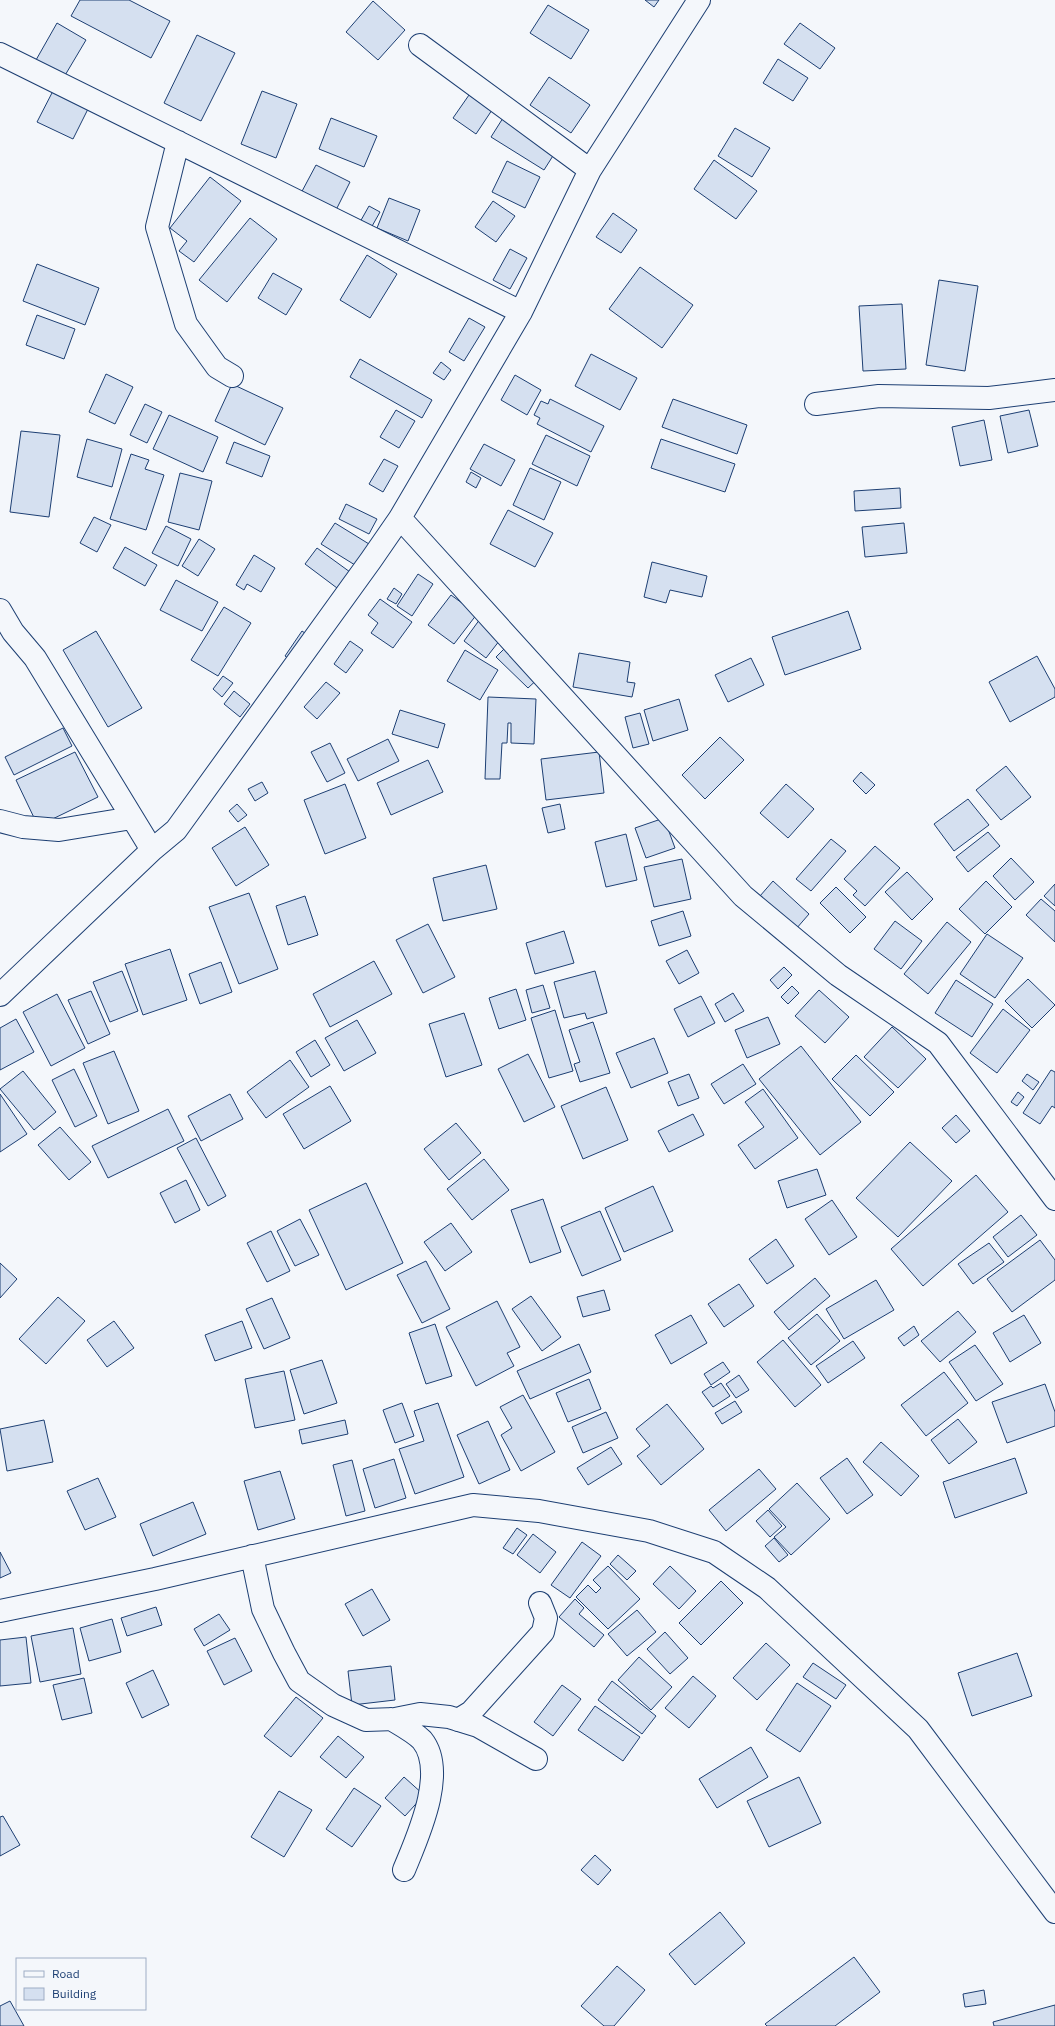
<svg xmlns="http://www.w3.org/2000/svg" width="1055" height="2026" viewBox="0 0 1055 2026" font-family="'IBM Plex Sans',sans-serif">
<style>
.building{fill:#d5e0f0;stroke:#1d3f73}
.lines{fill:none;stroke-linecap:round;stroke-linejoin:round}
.street-casing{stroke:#1d3f73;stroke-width:24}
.street{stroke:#f4f7fb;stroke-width:22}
</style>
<rect width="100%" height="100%" fill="#f4f7fb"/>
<path class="building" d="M 80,0 L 129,0 L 170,21 L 151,58 L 71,16 Z
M 645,0 L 659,0 L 654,7 Z
M 373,1 L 405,30 L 378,60 L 346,32 Z
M 548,5 L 589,30 L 571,59 L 530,33 Z
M 57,23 L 86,40 L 64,77 L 36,60 Z
M 800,23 L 835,48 L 820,69 L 784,44 Z
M 197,35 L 235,53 L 201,121 L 164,103 Z
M 778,59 L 808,78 L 793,101 L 763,83 Z
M 549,77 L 590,105 L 571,133 L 530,105 Z
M 54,89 L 89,107 L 73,139 L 37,122 Z
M 262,91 L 297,104 L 276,158 L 241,144 Z
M 469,95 L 492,110 L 476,134 L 453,118 Z
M 331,118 L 377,136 L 364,167 L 319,149 Z
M 503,118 L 556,151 L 544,170 L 491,137 Z
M 735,128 L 770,148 L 752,177 L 718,156 Z
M 714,160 L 757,191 L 736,219 L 694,189 Z
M 507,161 L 540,177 L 525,208 L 492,192 Z
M 316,165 L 350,182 L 335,212 L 300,195 Z
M 210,177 L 241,201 L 194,262 L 179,251 L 187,241 L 170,228 Z
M 389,198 L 420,210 L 408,241 L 377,228 Z
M 493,201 L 515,216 L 496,242 L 475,227 Z
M 369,206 L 380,212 L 371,228 L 360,222 Z
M 613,213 L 637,230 L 621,253 L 596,237 Z
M 250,218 L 277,239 L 227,302 L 199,280 Z
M 510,249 L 527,258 L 510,289 L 493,280 Z
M 367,255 L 397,274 L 370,318 L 340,300 Z
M 37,264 L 99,288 L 85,325 L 23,301 Z
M 640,267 L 693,305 L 662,348 L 609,309 Z
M 273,273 L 302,289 L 286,315 L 258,298 Z
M 939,280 L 978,286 L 965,371 L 926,365 Z
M 902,304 L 906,369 L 863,371 L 859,306 Z
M 37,315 L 75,329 L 64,359 L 26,345 Z
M 469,318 L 485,327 L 464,361 L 449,352 Z
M 591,354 L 637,378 L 620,410 L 575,386 Z
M 360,359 L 432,400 L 422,418 L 350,377 Z
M 441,362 L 451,370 L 444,380 L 433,373 Z
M 106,374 L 133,387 L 115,424 L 89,412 Z
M 515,375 L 541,390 L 527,415 L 501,400 Z
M 232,384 L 283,408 L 265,445 L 215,421 Z
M 550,399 L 604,426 L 591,452 L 537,424 L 540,418 L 534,415 L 541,401 L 548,404 Z
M 673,399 L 747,425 L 737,454 L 662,427 Z
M 145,404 L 162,412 L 147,443 L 130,435 Z
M 396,410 L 415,421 L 399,448 L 380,437 Z
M 1029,410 L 1038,446 L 1008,453 L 1000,416 Z
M 169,415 L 218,437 L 203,472 L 153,449 Z
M 984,420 L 992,460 L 960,466 L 952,427 Z
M 21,431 L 60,435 L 49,517 L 10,512 Z
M 546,435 L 590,456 L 577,486 L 532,464 Z
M 87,439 L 122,449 L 112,487 L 77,477 Z
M 661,439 L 735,464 L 725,492 L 651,468 Z
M 234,442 L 270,456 L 262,477 L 226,463 Z
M 484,444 L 515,460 L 501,486 L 470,469 Z
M 131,454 L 149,460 L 145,469 L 164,475 L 146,530 L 110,519 Z
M 384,459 L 398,466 L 383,492 L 369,484 Z
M 530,468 L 561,482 L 544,520 L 513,505 Z
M 471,472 L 481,478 L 476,488 L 466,482 Z
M 180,473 L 212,481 L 199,530 L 168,522 Z
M 900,488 L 901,508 L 855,511 L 854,491 Z
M 346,504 L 377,519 L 369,534 L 339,519 Z
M 508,510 L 553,533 L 535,567 L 490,544 Z
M 94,517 L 111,525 L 97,552 L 80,543 Z
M 335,523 L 369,544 L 355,565 L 321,544 Z
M 904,523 L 907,553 L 865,557 L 862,527 Z
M 166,526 L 191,539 L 178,566 L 152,553 Z
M 199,539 L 215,549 L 198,576 L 182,566 Z
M 125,547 L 157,565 L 145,586 L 113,568 Z
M 317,548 L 350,572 L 337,588 L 305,564 Z
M 254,555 L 275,568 L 261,592 L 247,584 L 244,590 L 236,585 Z
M 652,562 L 707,576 L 702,597 L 670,590 L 666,603 L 644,597 Z
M 418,574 L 433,584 L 412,616 L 397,606 Z
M 176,580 L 218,602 L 202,631 L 160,610 Z
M 394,588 L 402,594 L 396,604 L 387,599 Z
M 451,595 L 477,614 L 454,644 L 428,625 Z
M 380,599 L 412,622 L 393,648 L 371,633 L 378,623 L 368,615 Z
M 224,607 L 251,623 L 218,676 L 191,660 Z
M 848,611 L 861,649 L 785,675 L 772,637 Z
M 480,619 L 503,636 L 486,658 L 464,641 Z
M 96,631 L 142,708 L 108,727 L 63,650 Z
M 302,631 L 309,636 L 292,661 L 285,656 Z
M 350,641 L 363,650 L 346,673 L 334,664 Z
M 510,643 L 542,675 L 528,688 L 496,657 Z
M 465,650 L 498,670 L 480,700 L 447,681 Z
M 579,653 L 630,662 L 627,682 L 635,683 L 632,697 L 573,687 Z
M 1037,656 L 1055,689 L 1055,697 L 1010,722 L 989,682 Z
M 751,658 L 764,685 L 728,702 L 715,675 Z
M 223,676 L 233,683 L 222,697 L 213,689 Z
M 326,682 L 340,693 L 317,719 L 304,707 Z
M 234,691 L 250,704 L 240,717 L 224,704 Z
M 488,697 L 536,699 L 534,744 L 511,743 L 511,723 L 508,723 L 507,743 L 502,743 L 500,779 L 485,779 Z
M 679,699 L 688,730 L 653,741 L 644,710 Z
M 400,710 L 445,724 L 438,748 L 392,734 Z
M 640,713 L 649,744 L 633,748 L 625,717 Z
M 63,728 L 72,746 L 14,775 L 5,757 Z
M 720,737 L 744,760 L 705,799 L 682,775 Z
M 388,739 L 399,761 L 358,781 L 347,759 Z
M 330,743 L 345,773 L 327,782 L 311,752 Z
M 75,752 L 98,797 L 38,826 L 16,780 Z
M 599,752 L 604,793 L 546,800 L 541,759 Z
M 428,760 L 443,792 L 391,815 L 377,783 Z
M 1006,766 L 1031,797 L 1001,820 L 976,790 Z
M 861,772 L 875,785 L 866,794 L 853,781 Z
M 262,782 L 268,793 L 255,801 L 248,789 Z
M 345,784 L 366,838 L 325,854 L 304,800 Z
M 786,784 L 814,809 L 788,838 L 760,813 Z
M 968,799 L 989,825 L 954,851 L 934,824 Z
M 237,804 L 247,815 L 238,822 L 229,811 Z
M 560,804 L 565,829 L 548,833 L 542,808 Z
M 664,818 L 675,848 L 646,858 L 635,828 Z
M 245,827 L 269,865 L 236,886 L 212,848 Z
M 988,832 L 1000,846 L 968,872 L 956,857 Z
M 626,834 L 637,880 L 606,887 L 595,842 Z
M 831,839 L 846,851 L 811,891 L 796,879 Z
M 875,846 L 900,868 L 865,906 L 853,895 L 857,891 L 844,879 Z
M 1011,858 L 1034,882 L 1015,900 L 993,876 Z
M 682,859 L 691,899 L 654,907 L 644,867 Z
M 486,865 L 497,909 L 443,921 L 433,878 Z
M 907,872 L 933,899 L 912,920 L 885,892 Z
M 773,881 L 809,914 L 796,929 L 760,896 Z
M 986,881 L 1012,907 L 985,934 L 959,909 Z
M 1055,884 L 1055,906 L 1044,896 Z
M 836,887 L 866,917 L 850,933 L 820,903 Z
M 249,893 L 278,969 L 239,984 L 209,907 Z
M 305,896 L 318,935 L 288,945 L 276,906 Z
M 1041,899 L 1055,911 L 1055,942 L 1026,915 Z
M 683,911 L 691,936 L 659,946 L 651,921 Z
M 895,921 L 922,941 L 901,969 L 874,949 Z
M 947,922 L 971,942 L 928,994 L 904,974 Z
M 428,924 L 455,977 L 423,993 L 396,940 Z
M 564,931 L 574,963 L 535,974 L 526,943 Z
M 987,934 L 1023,958 L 995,998 L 960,974 Z
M 170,949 L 187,1000 L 143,1015 L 125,964 Z
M 687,950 L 699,973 L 679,984 L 666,961 Z
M 374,961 L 392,994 L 330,1027 L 313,994 Z
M 221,962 L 232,992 L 200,1004 L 189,974 Z
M 784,967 L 792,975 L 778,989 L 770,980 Z
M 122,971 L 138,1011 L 110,1022 L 93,982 Z
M 595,971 L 607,1013 L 587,1019 L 585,1013 L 564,1018 L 554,982 Z
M 1028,979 L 1055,1005 L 1032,1028 L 1005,1001 Z
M 956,980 L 993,1004 L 972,1037 L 935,1013 Z
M 543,985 L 550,1008 L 532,1013 L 526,990 Z
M 792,986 L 799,993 L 788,1004 L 781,997 Z
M 516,989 L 526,1020 L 499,1029 L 489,998 Z
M 819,990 L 849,1017 L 825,1043 L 795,1016 Z
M 91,991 L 110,1034 L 88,1044 L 68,1000 Z
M 733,993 L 744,1011 L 725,1022 L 715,1004 Z
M 57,994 L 85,1048 L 51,1066 L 23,1012 Z
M 701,996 L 715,1023 L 688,1037 L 674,1009 Z
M 1003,1009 L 1030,1030 L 997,1073 L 970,1053 Z
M 555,1010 L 573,1071 L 549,1078 L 531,1018 Z
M 464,1013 L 482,1065 L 446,1077 L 429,1024 Z
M 768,1017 L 780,1044 L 747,1058 L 735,1030 Z
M 16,1019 L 34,1052 L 0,1070 L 0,1028 Z
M 357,1020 L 376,1053 L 344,1071 L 325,1038 Z
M 593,1022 L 610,1073 L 580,1082 L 574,1064 L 580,1062 L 569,1030 Z
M 892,1027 L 926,1059 L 898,1088 L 864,1057 Z
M 654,1038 L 668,1073 L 631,1088 L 616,1053 Z
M 315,1040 L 330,1065 L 311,1077 L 296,1052 Z
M 801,1046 L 861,1122 L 820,1155 L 759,1079 Z
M 114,1051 L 139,1111 L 108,1124 L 83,1063 Z
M 528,1054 L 555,1107 L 524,1122 L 498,1069 Z
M 856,1055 L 894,1092 L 870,1116 L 832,1079 Z
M 290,1060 L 309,1087 L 266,1118 L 247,1092 Z
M 743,1064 L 756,1084 L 724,1104 L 711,1084 Z
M 74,1069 L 97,1116 L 75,1127 L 52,1080 Z
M 1051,1070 L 1055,1072 L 1055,1108 L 1052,1106 L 1040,1124 L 1023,1113 Z
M 23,1071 L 56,1112 L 34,1130 L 0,1089 Z
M 689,1074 L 699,1098 L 678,1106 L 668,1082 Z
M 1027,1074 L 1039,1082 L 1033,1090 L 1022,1081 Z
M 330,1086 L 351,1121 L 304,1149 L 283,1114 Z
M 606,1087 L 628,1140 L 583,1159 L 561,1106 Z
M 763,1089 L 798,1138 L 755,1169 L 738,1145 L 764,1127 L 745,1102 Z
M 1018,1092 L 1024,1097 L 1017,1106 L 1011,1102 Z
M 0,1094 L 27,1134 L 0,1152 Z
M 230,1094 L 243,1119 L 201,1141 L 188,1116 Z
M 168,1109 L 184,1141 L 108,1178 L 92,1146 Z
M 693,1114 L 704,1135 L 669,1152 L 658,1131 Z
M 956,1115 L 970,1131 L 956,1143 L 942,1128 Z
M 456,1123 L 481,1153 L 449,1180 L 424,1149 Z
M 60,1127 L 91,1162 L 69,1180 L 38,1145 Z
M 196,1138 L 226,1196 L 208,1206 L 177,1148 Z
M 910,1142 L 952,1181 L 898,1237 L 856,1198 Z
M 484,1159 L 509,1190 L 472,1220 L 447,1189 Z
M 817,1169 L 826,1195 L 787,1208 L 778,1181 Z
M 976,1175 L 1008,1212 L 923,1286 L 891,1249 Z
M 186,1180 L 200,1210 L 175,1223 L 160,1193 Z
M 366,1183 L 403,1263 L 346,1290 L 309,1210 Z
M 653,1186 L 673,1231 L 624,1252 L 605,1208 Z
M 543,1199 L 561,1252 L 530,1263 L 511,1210 Z
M 832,1200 L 857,1237 L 829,1255 L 805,1219 Z
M 600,1211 L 621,1260 L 582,1276 L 561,1227 Z
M 1021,1215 L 1037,1235 L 1008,1257 L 993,1237 Z
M 300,1219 L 319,1255 L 295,1266 L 277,1231 Z
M 451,1223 L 472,1252 L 445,1271 L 424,1242 Z
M 271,1231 L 290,1271 L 267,1282 L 247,1243 Z
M 776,1239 L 794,1266 L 767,1284 L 749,1259 Z
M 1040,1240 L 1055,1260 L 1055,1280 L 1012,1312 L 987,1279 Z
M 989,1243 L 1004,1262 L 973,1284 L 958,1264 Z
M 426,1261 L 450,1309 L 422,1323 L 397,1275 Z
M 0,1263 L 17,1279 L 0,1298 Z
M 815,1278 L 830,1296 L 789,1330 L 774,1312 Z
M 876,1280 L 894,1310 L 844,1339 L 826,1309 Z
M 739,1284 L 754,1306 L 724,1327 L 708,1304 Z
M 604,1290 L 610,1310 L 583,1317 L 577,1297 Z
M 531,1296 L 561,1337 L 542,1351 L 512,1309 Z
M 58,1297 L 85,1321 L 46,1364 L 19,1339 Z
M 272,1298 L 290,1338 L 264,1349 L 246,1309 Z
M 497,1301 L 520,1347 L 507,1353 L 514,1366 L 476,1386 L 446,1327 Z
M 958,1311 L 976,1332 L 940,1362 L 921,1341 Z
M 817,1314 L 840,1341 L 811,1365 L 788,1338 Z
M 691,1315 L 707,1343 L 671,1364 L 655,1335 Z
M 1024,1315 L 1041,1343 L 1010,1362 L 993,1333 Z
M 114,1321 L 134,1348 L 107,1367 L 87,1340 Z
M 242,1321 L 252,1348 L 215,1361 L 205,1335 Z
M 435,1324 L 452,1376 L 426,1384 L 409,1333 Z
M 914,1326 L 919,1335 L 904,1346 L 898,1338 Z
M 783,1340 L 821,1385 L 795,1407 L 757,1362 Z
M 853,1341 L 865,1358 L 828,1383 L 816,1366 Z
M 579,1344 L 591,1372 L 530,1399 L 517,1371 Z
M 975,1345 L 1003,1384 L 976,1401 L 949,1362 Z
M 322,1360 L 337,1403 L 304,1414 L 290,1370 Z
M 723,1362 L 730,1372 L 711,1385 L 704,1374 Z
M 284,1371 L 295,1420 L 255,1428 L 245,1379 Z
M 944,1372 L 968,1403 L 926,1436 L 901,1405 Z
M 739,1375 L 749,1390 L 736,1398 L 726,1384 Z
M 589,1379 L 601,1409 L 568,1422 L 556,1393 Z
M 721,1383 L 730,1396 L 713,1407 L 702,1392 L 711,1386 L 713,1388 Z
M 1045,1384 L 1055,1412 L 1055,1426 L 1007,1443 L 992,1402 Z
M 523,1395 L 555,1452 L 521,1471 L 501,1435 L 512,1428 L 500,1407 Z
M 735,1401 L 742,1412 L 722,1424 L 715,1413 Z
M 402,1403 L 414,1436 L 395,1443 L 383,1410 Z
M 438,1403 L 464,1477 L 415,1494 L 399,1449 L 424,1441 L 414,1411 Z
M 667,1404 L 704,1449 L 661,1485 L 637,1456 L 650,1446 L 636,1429 Z
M 606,1412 L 618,1438 L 583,1453 L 572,1427 Z
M 958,1419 L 977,1442 L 949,1464 L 931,1440 Z
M 44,1420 L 53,1462 L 7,1471 L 0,1429 Z
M 345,1420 L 348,1434 L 302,1444 L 299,1430 Z
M 488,1421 L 510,1470 L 479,1484 L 457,1435 Z
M 881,1442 L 919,1476 L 901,1496 L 863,1462 Z
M 611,1447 L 622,1464 L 588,1485 L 577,1468 Z
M 847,1458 L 873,1495 L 847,1514 L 820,1478 Z
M 1015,1458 L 1027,1493 L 955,1518 L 943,1482 Z
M 394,1459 L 406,1498 L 375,1508 L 363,1469 Z
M 352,1460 L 365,1511 L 346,1516 L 333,1465 Z
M 759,1469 L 776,1489 L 726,1531 L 709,1510 Z
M 280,1471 L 295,1519 L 258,1530 L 244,1481 Z
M 98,1478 L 116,1517 L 85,1530 L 67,1491 Z
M 797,1483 L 830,1519 L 791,1555 L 774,1537 L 786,1527 L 769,1509 Z
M 193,1502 L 206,1534 L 153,1556 L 140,1524 Z
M 768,1510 L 782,1526 L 770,1537 L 756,1521 Z
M 517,1528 L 527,1535 L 513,1554 L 503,1548 Z
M 533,1534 L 556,1552 L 540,1573 L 517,1555 Z
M 774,1538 L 788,1555 L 779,1562 L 765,1546 Z
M 582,1542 L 601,1556 L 570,1598 L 551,1585 Z
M 0,1552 L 11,1573 L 0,1578 Z
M 618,1555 L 636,1571 L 627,1580 L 610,1564 Z
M 608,1566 L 640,1599 L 608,1629 L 576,1597 L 588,1585 L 596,1593 L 601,1588 L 593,1580 Z
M 670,1566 L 696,1591 L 679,1609 L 653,1584 Z
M 721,1581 L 743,1603 L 701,1645 L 679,1623 Z
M 372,1589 L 390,1620 L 363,1636 L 345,1604 Z
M 575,1599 L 584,1608 L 579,1614 L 604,1635 L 594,1647 L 559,1617 Z
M 156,1607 L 162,1625 L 127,1636 L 121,1618 Z
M 637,1610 L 656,1632 L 627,1656 L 608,1634 Z
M 219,1614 L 230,1630 L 204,1646 L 194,1629 Z
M 112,1619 L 121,1652 L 89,1661 L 80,1628 Z
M 73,1628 L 81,1674 L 40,1682 L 31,1636 Z
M 665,1632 L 688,1658 L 670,1674 L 647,1649 Z
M 26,1637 L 31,1683 L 0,1686 L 0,1640 Z
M 235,1638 L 252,1671 L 224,1685 L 207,1651 Z
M 766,1643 L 790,1665 L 757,1700 L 733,1678 Z
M 1017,1653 L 1032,1696 L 972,1716 L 958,1673 Z
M 639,1657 L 672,1687 L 651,1710 L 618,1680 Z
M 813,1663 L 846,1685 L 836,1699 L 803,1677 Z
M 391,1666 L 395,1700 L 352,1705 L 348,1671 Z
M 153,1670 L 169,1705 L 142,1718 L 126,1683 Z
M 693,1676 L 716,1696 L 689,1728 L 665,1708 Z
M 84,1678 L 92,1713 L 62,1720 L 53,1685 Z
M 612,1681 L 656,1716 L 642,1734 L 598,1700 Z
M 797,1683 L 831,1706 L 800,1752 L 766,1730 Z
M 562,1685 L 581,1699 L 553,1736 L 534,1722 Z
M 296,1697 L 323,1718 L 291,1757 L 264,1736 Z
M 595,1706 L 640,1737 L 623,1761 L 578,1730 Z
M 338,1736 L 364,1757 L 346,1778 L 320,1757 Z
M 751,1747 L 768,1777 L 717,1808 L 699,1779 Z
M 404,1777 L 424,1795 L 405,1816 L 385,1798 Z
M 799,1777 L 821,1823 L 769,1847 L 747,1801 Z
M 354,1788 L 381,1806 L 352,1847 L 326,1829 Z
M 279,1791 L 312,1810 L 284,1857 L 251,1837 Z
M 3,1816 L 20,1845 L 0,1856 L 0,1817 Z
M 595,1855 L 611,1870 L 598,1885 L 581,1870 Z
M 720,1912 L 745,1943 L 695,1985 L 669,1954 Z
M 854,1957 L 880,1992 L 835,2026 L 767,2026 L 765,2024 Z
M 617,1966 L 645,1990 L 614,2026 L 604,2026 L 581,2006 Z
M 984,1990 L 986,2004 L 965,2007 L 963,1994 Z
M 10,2001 L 24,2026 L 0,2026 L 0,2006 Z
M 1055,2005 L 1055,2026 L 994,2026 L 993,2022 Z"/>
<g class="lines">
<defs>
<path id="street" d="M 420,45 L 590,170
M 0,54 L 521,312
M 178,142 L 157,227 L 186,324 L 217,367 L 232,376
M 816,404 L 879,396 L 989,398 L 1055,390
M 400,518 L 743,896 L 838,975 L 938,1043 L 1055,1199
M 0,610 L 13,632 L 35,658 L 152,850
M 0,821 L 23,827 L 59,830 L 132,818
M 0,995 L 152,850 L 176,830 L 371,560 L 400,518 L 521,312 L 590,170 L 699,0
M 252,1556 L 263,1609 L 284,1653 L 299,1681 L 333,1705 L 366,1720 L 395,1719 L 420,1714 L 449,1717 L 478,1726 L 536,1759
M 0,1611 L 155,1579 L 473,1505 L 539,1511 L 649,1531 L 714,1552 L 767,1588 L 918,1729 L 1055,1912
M 391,1719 C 401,1725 414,1732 422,1740 C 448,1772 417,1838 404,1870
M 458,1720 L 471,1712 L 543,1632 L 546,1618 L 540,1603"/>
</defs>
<use href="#street" class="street-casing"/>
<use href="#street" class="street"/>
</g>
<rect x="16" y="1958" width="130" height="52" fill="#f4f7fb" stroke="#9eadc5"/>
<rect x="24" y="1971" width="20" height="6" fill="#f4f7fb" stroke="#9eadc5"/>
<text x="52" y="1978" font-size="12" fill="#1d3f73">Road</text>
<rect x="24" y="1988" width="20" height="12" fill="#d5e0f0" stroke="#9eadc5"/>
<text x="52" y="1998" font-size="12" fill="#1d3f73">Building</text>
</svg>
